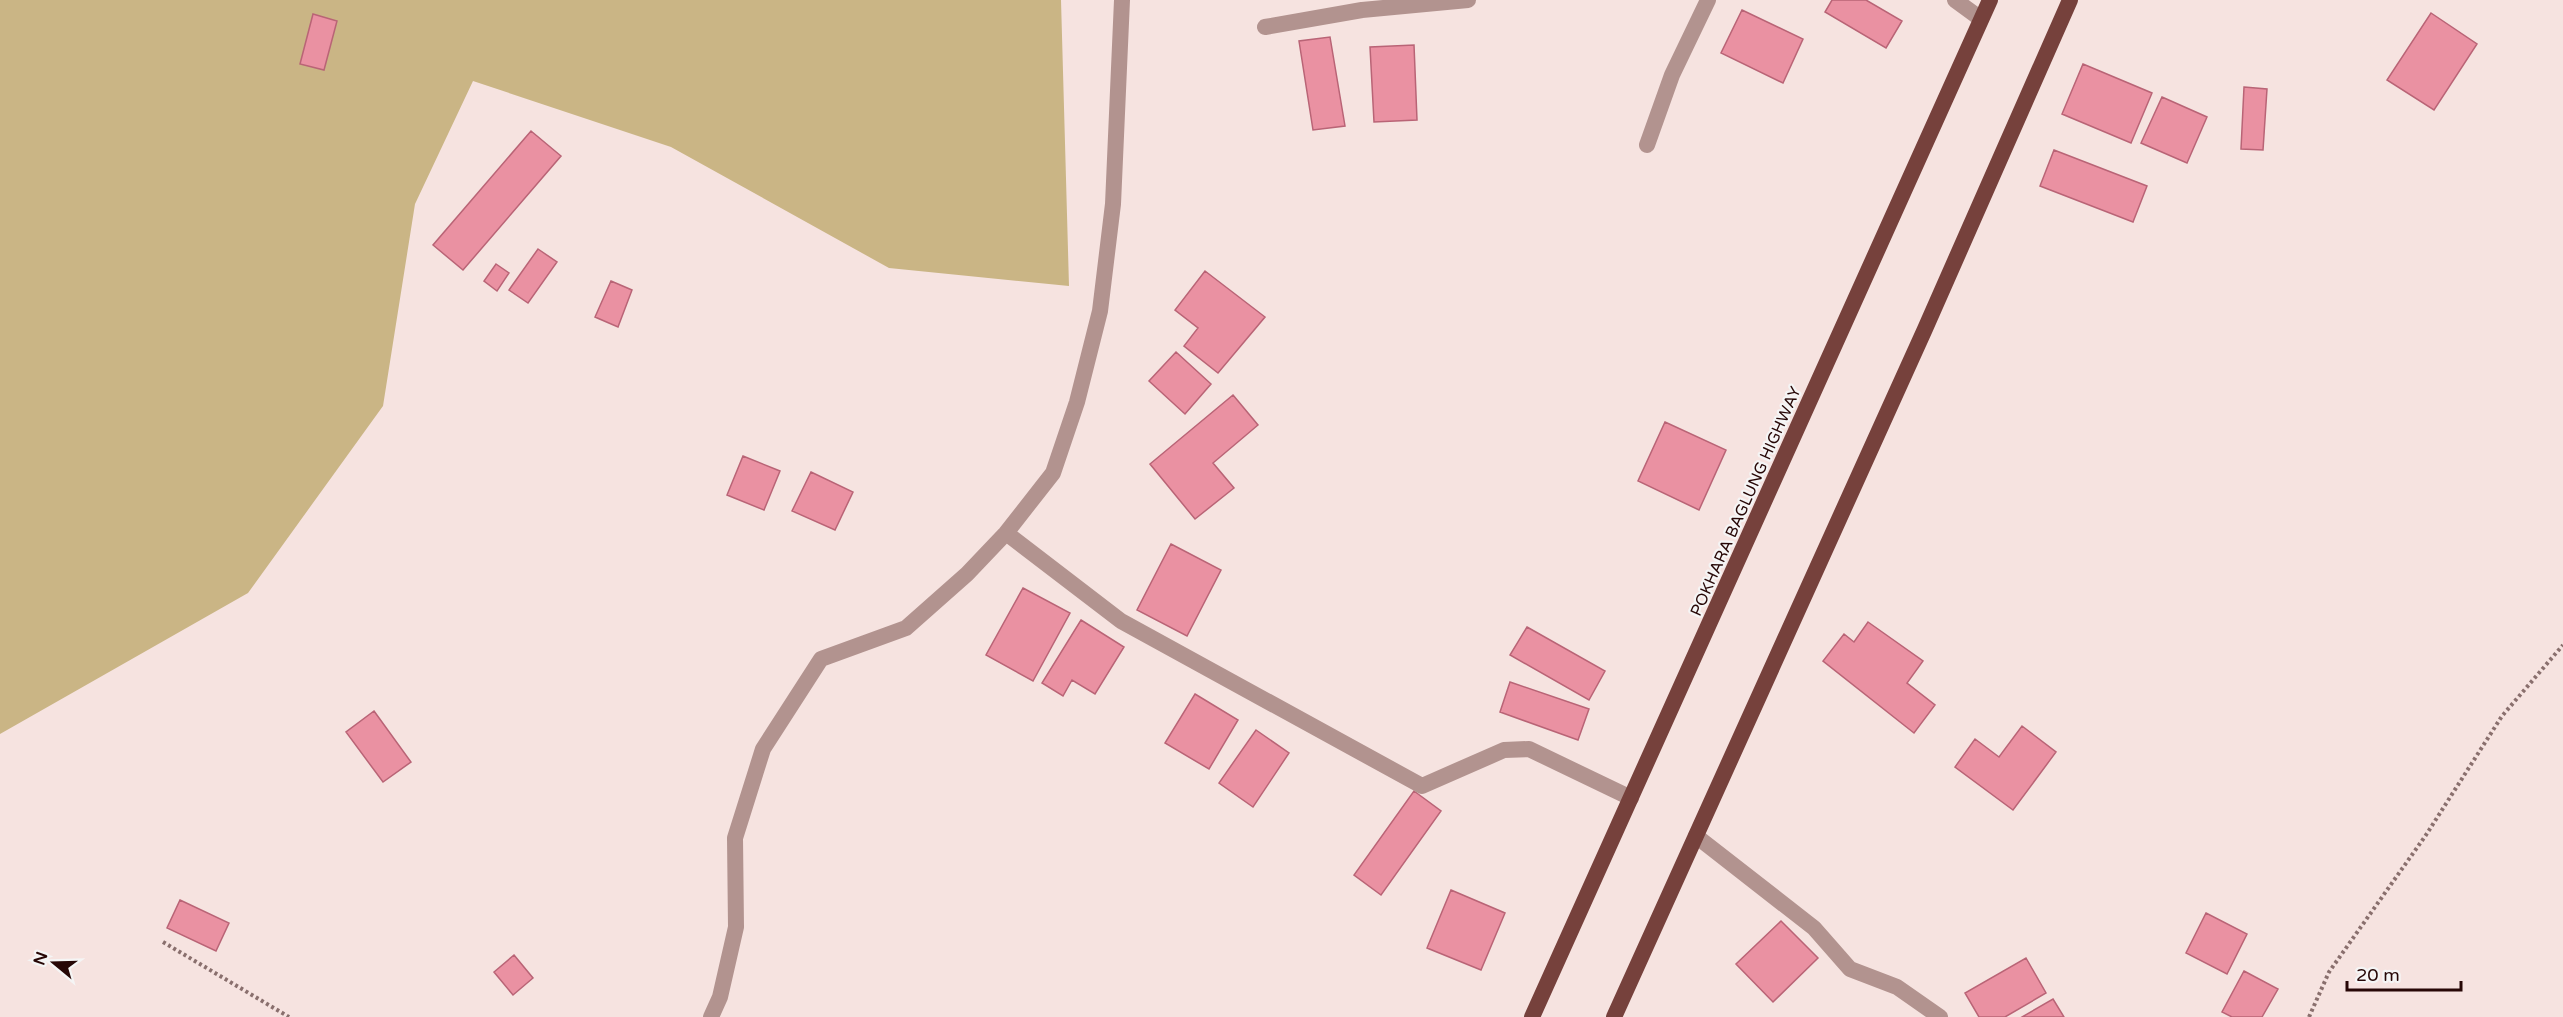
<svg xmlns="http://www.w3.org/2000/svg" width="2563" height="1017" viewBox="0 0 2563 1017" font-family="'Varela Round',sans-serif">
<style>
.green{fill:#cab585}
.building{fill:#ea91a2;stroke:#b96476;stroke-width:1.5}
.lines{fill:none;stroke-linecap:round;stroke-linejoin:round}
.path{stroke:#896f6d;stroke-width:4;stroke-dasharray:3 3;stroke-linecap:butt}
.minor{stroke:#b2938f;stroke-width:16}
.trunk{stroke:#76413c;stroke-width:16}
.labels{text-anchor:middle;stroke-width:4.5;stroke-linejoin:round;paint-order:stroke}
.street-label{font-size:16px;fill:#270706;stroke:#f5f5f5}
</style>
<rect width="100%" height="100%" fill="#f6e3e0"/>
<path class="green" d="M 0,0 L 1061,0 L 1069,286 L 889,268 L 671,147 L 473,81 L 415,204 L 383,406 L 248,593 L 0,734 Z"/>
<path class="building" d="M 1832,0 L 1866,0 L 1902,21 L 1886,48 L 1825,12 Z
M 1742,10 L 1803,39 L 1783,83 L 1721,53 Z
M 2431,13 L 2477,44 L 2434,110 L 2387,80 Z
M 313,14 L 337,21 L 324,70 L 300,64 Z
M 1330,37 L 1345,126 L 1313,130 L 1299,41 Z
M 1414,45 L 1417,120 L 1374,122 L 1370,47 Z
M 2083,64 L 2152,93 L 2131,143 L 2062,114 Z
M 2244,87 L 2267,89 L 2263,150 L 2241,149 Z
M 2162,97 L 2207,117 L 2187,163 L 2141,143 Z
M 531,131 L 561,156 L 463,270 L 433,245 Z
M 2054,150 L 2147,186 L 2133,222 L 2040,186 Z
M 538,249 L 557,262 L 528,303 L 509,290 Z
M 496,264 L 509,273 L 497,291 L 484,281 Z
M 1205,271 L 1265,317 L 1218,373 L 1184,346 L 1198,328 L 1175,310 Z
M 611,281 L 632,290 L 618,327 L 595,317 Z
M 1176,352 L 1211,384 L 1185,414 L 1149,381 Z
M 1233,395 L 1258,425 L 1213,463 L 1234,488 L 1195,519 L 1150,464 Z
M 1665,422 L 1726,450 L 1699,510 L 1638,481 Z
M 743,456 L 780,471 L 764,510 L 727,495 Z
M 811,472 L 853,492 L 835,530 L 792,511 Z
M 1171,544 L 1221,570 L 1187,636 L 1137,610 Z
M 1023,588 L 1070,613 L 1033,681 L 986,655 Z
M 1081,620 L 1124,647 L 1095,694 L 1072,680 L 1063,696 L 1042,683 Z
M 1868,622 L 1923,661 L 1907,683 L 1935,705 L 1914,733 L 1823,661 L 1844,634 L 1854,642 Z
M 1527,627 L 1605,671 L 1589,700 L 1510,655 Z
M 1510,682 L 1589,709 L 1578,740 L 1500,712 Z
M 1195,694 L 1238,720 L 1209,769 L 1165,743 Z
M 374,711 L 411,762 L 383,782 L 346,732 Z
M 2022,726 L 2056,752 L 2013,810 L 1955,767 L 1975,739 L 1999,757 Z
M 1256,730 L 1289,753 L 1253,807 L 1219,783 Z
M 1414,791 L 1441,811 L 1381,895 L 1354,875 Z
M 1451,890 L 1505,913 L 1481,970 L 1427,948 Z
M 180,900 L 229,923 L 216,951 L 167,928 Z
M 2206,913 L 2247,934 L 2227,974 L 2186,953 Z
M 1781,921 L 1818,958 L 1773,1002 L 1736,964 Z
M 514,955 L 533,978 L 513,995 L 494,972 Z
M 2026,958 L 2046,993 L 2005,1017 L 1979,1017 L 1965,993 Z
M 2244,971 L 2278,989 L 2262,1017 L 2232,1017 L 2222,1012 Z
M 2053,999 L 2064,1017 L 2022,1017 Z"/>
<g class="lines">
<path class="path" d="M 163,942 L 289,1017
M 2309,1017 L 2329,972 L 2426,835 L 2502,716 L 2563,645"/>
<path class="minor" d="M 1955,0 L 1981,19
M 1265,27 L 1362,10 L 1468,0
M 1647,145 L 1672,75 L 1708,0
M 1006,533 L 1121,621 L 1422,786 L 1504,750 L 1529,749 L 1631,798
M 1696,836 L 1814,928 L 1850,969 L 1897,987 L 1940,1017
M 711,1017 L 720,997 L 736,927 L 735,838 L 763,749 L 821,659 L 906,628 L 967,574 L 1006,533 L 1053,473 L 1077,402 L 1100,311 L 1113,204 L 1122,0"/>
<path class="trunk" d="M 1532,1017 L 1990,0
M 1614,1017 L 1925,329 L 2070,0"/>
</g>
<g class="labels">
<g class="street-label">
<text transform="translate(1745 501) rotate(-66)" y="6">POKHARA BAGLUNG HIGHWAY</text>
</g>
</g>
<g transform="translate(54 963) rotate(289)" stroke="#f5f5f5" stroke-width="4.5" paint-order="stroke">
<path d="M0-4.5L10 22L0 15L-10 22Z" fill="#270706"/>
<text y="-9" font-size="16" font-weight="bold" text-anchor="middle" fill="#270706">N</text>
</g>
<path d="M2347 981v9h114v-9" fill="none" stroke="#270706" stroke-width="3"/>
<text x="2356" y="981" font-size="18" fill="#270706" stroke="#f5f5f5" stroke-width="4.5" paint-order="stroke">20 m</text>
</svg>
